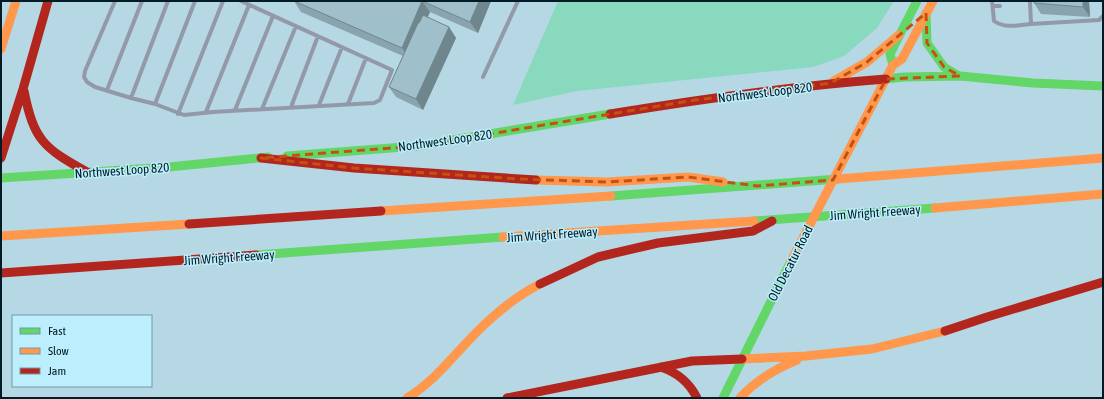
<svg xmlns="http://www.w3.org/2000/svg" width="1104" height="399" viewBox="0 0 1104 399" font-family="'Asap Condensed',sans-serif">
<style>
.green{fill:#88d9be}
.lines{fill:none;stroke-linecap:round;stroke-linejoin:round}
.lane{stroke:#9399a8;stroke-width:4}
.fast{stroke:#63d668;stroke-width:9}
.slow{stroke:#ff974d;stroke-width:9}
.jam{stroke:#b3261e;stroke-width:9}
.wall{fill:#89a4ae}
.shaded-wall{fill:#6f868d}
.building{fill:#9fbfca;stroke:#6f868d}
.marked{fill:none;stroke:#c55010;stroke-width:3;stroke-dasharray:8 5;stroke-linejoin:round}
.labels{text-anchor:middle;stroke-width:3;stroke-linejoin:round;paint-order:stroke}
.street-label{font-size:13px;fill:#011c24;stroke:#bdeefd}
</style>
<rect width="100%" height="100%" fill="#b5d8e4"/>
<path class="green" d="M 558,1 L 894,1 L 877,28 L 844,56 L 813,67 L 577,91 L 513,105 Z"/>
<g class="lines">
<path class="lane" d="M 115,1 L 85,71 L 84,77 L 87,82 L 95,87 L 131,98 L 155,104 L 184,115 L 213,112 L 374,103 L 380,100 L 392,70 L 241,1
M 992,1 L 994,21 C 1005,29 1019,25 1031,24
M 1030,1 L 1031,24 L 1099,20 L 1103,16
M 993,6 L 1000,6
M 483,77 L 518,1
M 107,90 L 142,1
M 131,98 L 168,1
M 155,104 L 195,1
M 348,104 L 366,58
M 319,105 L 342,47
M 291,107 L 318,36
M 262,109 L 296,26
M 235,110 L 273,16
M 206,112 L 249,5
M 178,114 L 223,1"/>
<path class="fast" d="M 926,13 L 927,43 L 944,67 L 959,76
M 893,65 L 890,54 L 917,1
M 886,79 L 904,77 L 960,76 L 1033,83 L 1103,86
M 287,156 L 417,146 L 610,114
M 1,178 L 169,167 L 268,157
M 611,196 L 838,179
M 754,221 L 935,208
M 256,255 L 503,237
M 723,398 L 790,263"/>
<path class="slow" d="M 1,49 L 16,1
M 834,81 L 867,62 L 899,35
M 838,179 L 1103,158
M 536,180 L 607,182 L 688,177 L 723,182
M 935,208 L 1103,194
M 381,211 L 611,196
M 1,236 L 189,224
M 503,237 L 754,221
M 790,263 L 893,65 L 902,59 L 933,1
M 742,359 L 806,356 L 872,349 L 945,331
M 407,398 C 438,379 459,348 485,324 C 501,309 522,293 540,284
M 740,398 C 756,380 775,369 797,360"/>
<path class="jam" d="M 24,91 C 34,141 44,148 87,172
M 610,114 C 701,99 794,86 886,79
M 1,158 L 23,89 L 48,1
M 261,158 L 354,168 L 536,180
M 189,224 L 381,211
M 1,273 L 256,255
M 540,284 L 598,257 L 658,243 L 753,231 L 772,221
M 945,331 L 987,317 L 1103,282
M 661,367 C 678,373 689,382 697,398
M 507,398 L 692,361 L 742,359"/>
</g>
<path class="wall" d="M 294,1 L 491,1 L 478,33 L 430,12 L 427,17 L 449,27 L 456,38 L 423,110 L 396,97 L 389,87 L 403,56 L 301,12 Z
M 1034,1 L 1089,1 L 1090,17 L 1041,14 L 1034,3 Z"/>
<path class="shaded-wall" d="M 422,1 L 430,12 L 410,58 L 402,48 Z
M 479,1 L 491,1 L 478,33 L 470,22 Z
M 1083,1 L 1089,1 L 1090,17 L 1083,7 Z
M 449,27 L 456,38 L 423,110 L 416,99 Z"/>
<path class="building" d="M 294,1 L 479,1 L 470,22 L 422,1 L 402,48 Z
M 1034,1 L 1083,1 L 1083,7 L 1034,3 Z
M 423,15 L 449,27 L 416,99 L 389,87 L 418,23 L 419,23 Z"/>
<path class="marked" d="M 926,13 L 927,43 L 944,67 L 960,76 L 886,79 L 833,180 L 757,186 L 688,177 L 607,182 L 519,179 L 354,168 L 261,158 L 417,146 L 695,100 L 831,83 L 867,62 Z"/>
<g class="labels">
<g class="street-label">
<text transform="translate(765 92) rotate(-7)" y="5">Northwest Loop 820</text>
<text transform="translate(445 140) rotate(-8)" y="5">Northwest Loop 820</text>
<text transform="translate(122 170) rotate(-4)" y="5">Northwest Loop 820</text>
<text transform="translate(875 212) rotate(-4)" y="5">Jim Wright Freeway</text>
<text transform="translate(552 234) rotate(-4)" y="5">Jim Wright Freeway</text>
<text transform="translate(229 257) rotate(-4)" y="5">Jim Wright Freeway</text>
<text transform="translate(790 263) rotate(-63)" y="5">Old Decatur Road</text>
</g>
</g>
<rect width="1104" height="399" fill="none" stroke="#011c24" stroke-width="4"/>
<rect x="12" y="315" width="140" height="72" fill="#bdeefd" stroke="#729aa6"/>
<rect x="20" y="328" width="20" height="6" fill="#63d668" stroke="#729aa6"/>
<text x="48" y="335" font-size="12" fill="#011c24">Fast</text>
<rect x="20" y="348" width="20" height="6" fill="#ff974d" stroke="#729aa6"/>
<text x="48" y="355" font-size="12" fill="#011c24">Slow</text>
<rect x="20" y="368" width="20" height="6" fill="#b3261e" stroke="#729aa6"/>
<text x="48" y="375" font-size="12" fill="#011c24">Jam</text>
</svg>
